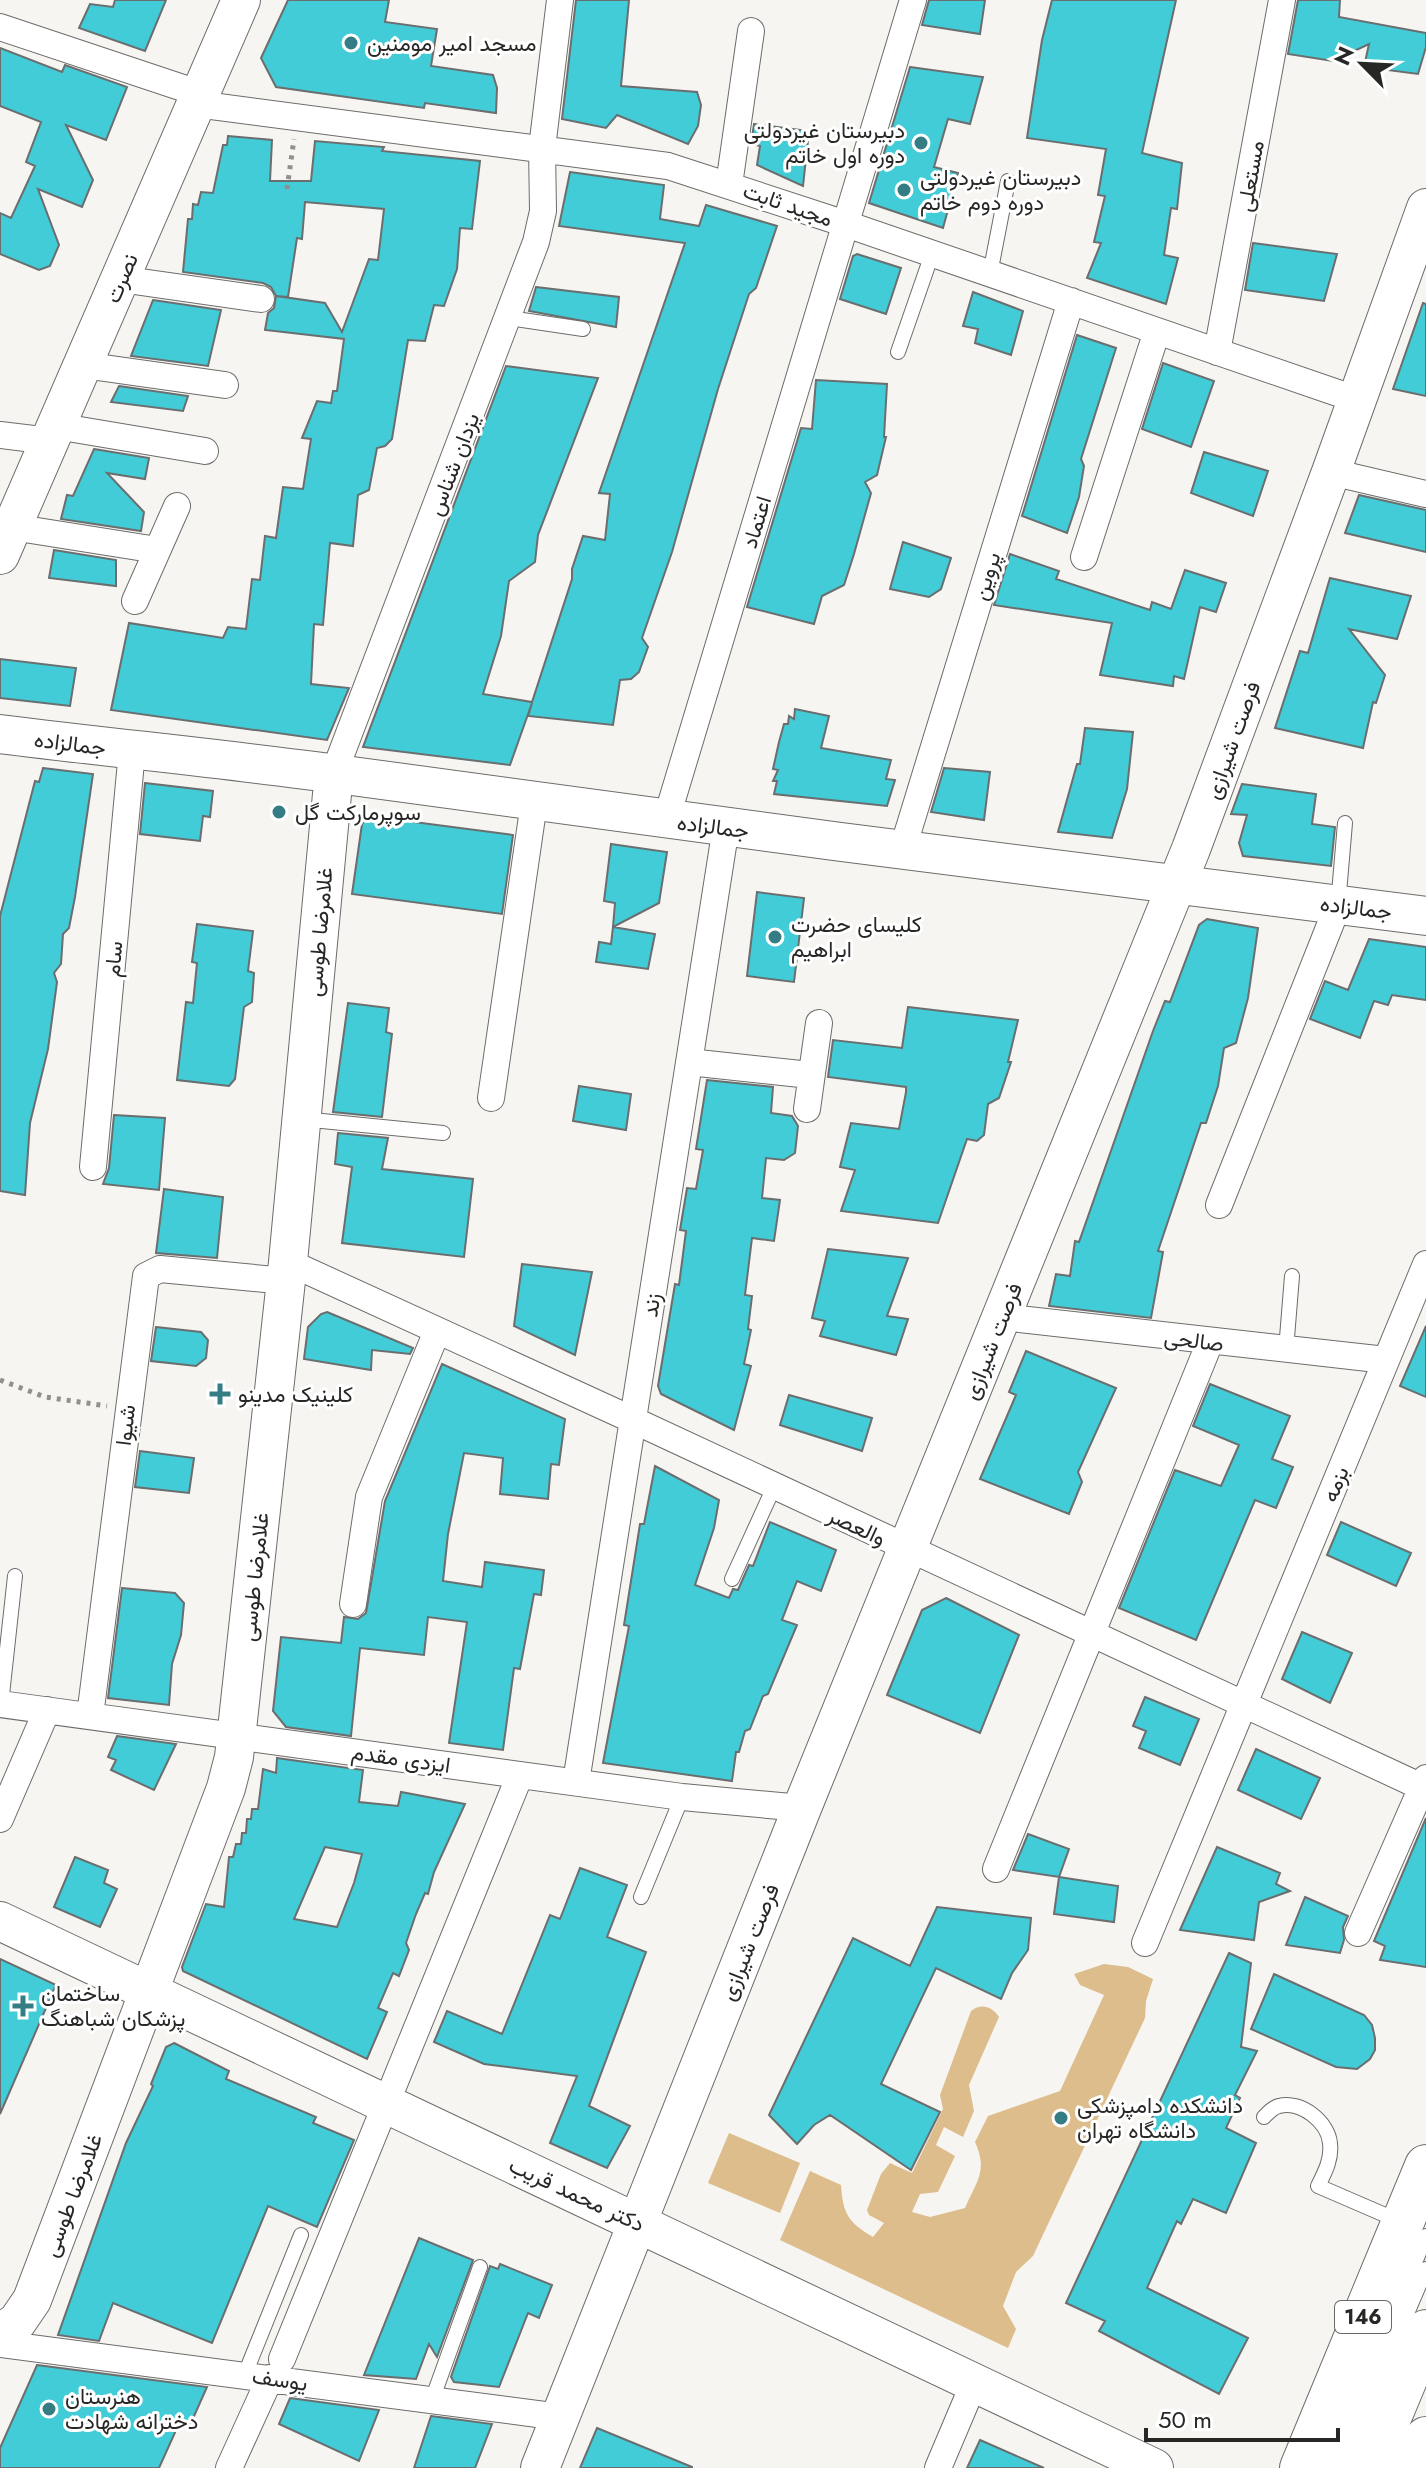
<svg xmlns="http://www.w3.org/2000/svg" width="1426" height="2468" viewBox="0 0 1426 2468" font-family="Jost,Vazirmatn,sans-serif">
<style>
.green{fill:#ddbd8b}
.building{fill:#42ccd8;stroke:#6a6e6e;stroke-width:2;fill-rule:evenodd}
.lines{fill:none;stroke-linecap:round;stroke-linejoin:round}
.lane-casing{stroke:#6e6c6a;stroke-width:16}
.street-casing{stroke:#6e6c6a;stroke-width:28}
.secondary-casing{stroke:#6e6c6a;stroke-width:40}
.primary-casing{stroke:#6e6c6a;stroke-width:44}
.path{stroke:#91908e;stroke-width:5;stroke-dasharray:4 6;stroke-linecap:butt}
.lane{stroke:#fff;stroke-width:14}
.street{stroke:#fff;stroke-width:26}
.secondary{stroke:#fff;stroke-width:38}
.primary{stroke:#fff;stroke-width:42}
.poi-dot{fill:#357d84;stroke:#fff;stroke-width:3}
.labels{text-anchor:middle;stroke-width:6;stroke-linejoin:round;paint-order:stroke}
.shield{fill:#fff;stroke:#686867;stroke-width:2}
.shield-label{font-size:20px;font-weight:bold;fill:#272726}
.poi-label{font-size:22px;fill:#272726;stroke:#fff;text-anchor:start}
.street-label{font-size:22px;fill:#272726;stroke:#fff}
</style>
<rect width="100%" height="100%" fill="#f7f5f2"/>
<path class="green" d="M 1104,1964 L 1128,1967 L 1153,1979 L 1146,2001 L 1145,2018 L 1033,2256 L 1016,2272 L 1003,2306 L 1016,2329 L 1008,2348 L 780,2240 L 810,2171 L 841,2185 C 843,2214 848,2222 873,2237 L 884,2223 L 869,2215 L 867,2210 L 881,2174 L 890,2163 L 912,2173 L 943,2109 L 940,2095 L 971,2011 C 981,2003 992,2006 999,2017 L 969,2085 L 974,2111 L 963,2137 L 944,2127 L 936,2145 L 955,2156 L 938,2192 L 920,2194 L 912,2212 L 930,2217 L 965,2208 C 977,2180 988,2171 975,2142 L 988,2116 L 1060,2091 L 1104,1995 L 1080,1985 L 1074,1974 Z
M 729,2133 L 800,2163 L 780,2213 L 708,2183 Z"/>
<path class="building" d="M 115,0 L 166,0 L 145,51 L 79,28 L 90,4 L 113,7 Z
M 288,0 L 389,0 L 385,22 L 437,29 L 431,66 L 493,75 L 497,88 L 496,113 L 425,103 L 424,108 L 276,87 L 261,58 Z
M 576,0 L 629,0 L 621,86 L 697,92 L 701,105 L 698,126 L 688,144 L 617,115 L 606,128 L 562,119 Z
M 929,0 L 985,0 L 980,34 L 922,25 Z
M 1052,0 L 1176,0 L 1142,153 L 1182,163 L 1177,209 L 1171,208 L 1164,255 L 1178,258 L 1166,304 L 1087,278 L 1101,243 L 1094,242 L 1105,196 L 1098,195 L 1106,149 L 1027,138 L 1042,40 Z
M 1298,0 L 1340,0 L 1339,17 L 1426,33 L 1426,47 L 1418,74 L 1364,67 L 1369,44 L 1333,61 L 1288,54 Z
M 0,48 L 62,72 L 65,65 L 127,87 L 106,140 L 66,125 L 93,180 L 82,207 L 38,189 L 59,245 L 50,266 L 39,270 L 0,254 L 0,213 L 11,218 L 35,166 L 26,162 L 41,122 L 0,106 Z
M 910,67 L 983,77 L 970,124 L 948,119 L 934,167 L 958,173 L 943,228 L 869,203 Z
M 754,124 L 809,131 L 803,186 L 757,165 L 760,146 L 751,144 Z
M 228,136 L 272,140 L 270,181 L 311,181 L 315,141 L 384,147 L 382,151 L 480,161 L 472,229 L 460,228 L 457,269 L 444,306 L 434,305 L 425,341 L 408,340 L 392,439 L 385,446 L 377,448 L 369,490 L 358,495 L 353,546 L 330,543 L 323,625 L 314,624 L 311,684 L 349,688 L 327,740 L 111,710 L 129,623 L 223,638 L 228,627 L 246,629 L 252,579 L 260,580 L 265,536 L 276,538 L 283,487 L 303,489 L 311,439 L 302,438 L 317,401 L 331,403 L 333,391 L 337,391 L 344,339 L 265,330 L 268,313 L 274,308 L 276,296 L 325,303 L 342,332 L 369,259 L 378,260 L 384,209 L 305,202 L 302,239 L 297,238 L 288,297 L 276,296 L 271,287 L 263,283 L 183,272 L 188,219 L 192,219 L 193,204 L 198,205 L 201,192 L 213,193 L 223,145 L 227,145 Z
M 570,172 L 664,185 L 660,219 L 699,226 L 706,205 L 777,226 L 756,288 L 749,294 L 718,389 L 672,552 L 642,638 L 648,647 L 639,672 L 631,679 L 620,680 L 613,725 L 528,716 L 532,703 L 510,765 L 363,747 L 506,366 L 598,378 L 538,535 L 535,562 L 509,581 L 501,636 L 483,694 L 532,702 L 572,579 L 572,569 L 583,536 L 605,540 L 610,494 L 599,493 L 685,243 L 559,226 Z
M 1253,243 L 1337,254 L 1324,301 L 1245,290 Z
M 857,254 L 901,268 L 886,314 L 840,299 L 853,256 Z
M 536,287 L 619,297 L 616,327 L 529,311 Z
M 973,292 L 1023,311 L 1011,355 L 975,343 L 978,329 L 963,326 Z
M 153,300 L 221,310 L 208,366 L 131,356 Z
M 1423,303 L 1426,304 L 1426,396 L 1393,389 Z
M 1077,335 L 1116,348 L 1081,459 L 1084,466 L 1079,497 L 1067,533 L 1022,516 Z
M 1163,363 L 1214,381 L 1191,447 L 1142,429 Z
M 816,380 L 887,384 L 884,437 L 886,437 L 877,475 L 865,482 L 871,493 L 854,554 L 844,585 L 822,596 L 814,624 L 747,607 L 801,428 L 812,429 Z
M 119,386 L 188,396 L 183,411 L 111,402 Z
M 94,449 L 149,458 L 145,479 L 107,473 L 144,512 L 141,531 L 61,519 L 67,495 L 73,496 Z
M 1204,452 L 1268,471 L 1253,516 L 1191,493 Z
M 1359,495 L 1426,510 L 1426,552 L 1345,533 Z
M 903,542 L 951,558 L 941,589 L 929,597 L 890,589 Z
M 54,550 L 116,560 L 116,586 L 49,578 Z
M 1010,554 L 1059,571 L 1056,579 L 1150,610 L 1152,602 L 1171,609 L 1185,570 L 1226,583 L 1216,612 L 1200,607 L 1184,679 L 1174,676 L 1173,686 L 1100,675 L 1112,623 L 994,605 Z
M 1330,578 L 1411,596 L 1397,639 L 1349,629 L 1385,675 L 1376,703 L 1373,702 L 1363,748 L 1275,728 L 1300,651 L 1308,653 Z
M 0,659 L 76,668 L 70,706 L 0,698 Z
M 795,709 L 829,716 L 821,748 L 891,760 L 886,779 L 895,780 L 887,806 L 774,794 L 777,781 L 773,781 L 778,770 L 773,769 L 779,742 L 784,724 L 788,724 L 789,716 L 794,719 Z
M 1085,728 L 1133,732 L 1127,789 L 1112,838 L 1058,832 L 1077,764 L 1080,764 Z
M 43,768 L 93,774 L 75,897 L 69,928 L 63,934 L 61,964 L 54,973 L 57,982 L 55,997 L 48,1049 L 30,1123 L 25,1195 L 0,1191 L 0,916 L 35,781 L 39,782 Z
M 944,768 L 990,772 L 984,820 L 931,812 Z
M 145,783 L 213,791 L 210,817 L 203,816 L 200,841 L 140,834 Z
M 1242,784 L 1316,794 L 1312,824 L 1335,827 L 1331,866 L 1243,856 L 1239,843 L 1247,815 L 1231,814 Z
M 368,816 L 513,835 L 502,914 L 352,894 L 362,824 Z
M 611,844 L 667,852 L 659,903 L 613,927 L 615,903 L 604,901 Z
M 757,892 L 804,898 L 794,982 L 747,976 Z
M 1207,919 L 1258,928 L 1248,998 L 1236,1043 L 1224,1048 L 1218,1086 L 1206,1123 L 1201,1123 L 1158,1251 L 1163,1252 L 1151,1318 L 1049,1306 L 1056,1274 L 1070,1276 L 1075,1241 L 1079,1242 L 1153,1031 L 1165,1001 L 1170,1002 L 1199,925 Z
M 197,924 L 253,931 L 248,971 L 254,973 L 252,1002 L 244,1007 L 235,1079 L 229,1086 L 177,1080 L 186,1002 L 193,1003 L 197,963 L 192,962 Z
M 613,927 L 655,934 L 648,969 L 596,962 L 599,942 L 611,944 Z
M 1369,939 L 1426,947 L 1426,1000 L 1392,995 L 1388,1005 L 1374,1001 L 1360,1038 L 1310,1019 L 1325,981 L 1348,990 Z
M 348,1003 L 389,1008 L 386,1032 L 392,1034 L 382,1117 L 333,1112 Z
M 908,1007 L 1018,1020 L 1008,1062 L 1011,1062 L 999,1098 L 988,1104 L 984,1135 L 977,1141 L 967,1139 L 938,1223 L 841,1211 L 855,1170 L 840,1167 L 851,1123 L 899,1129 L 906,1092 L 906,1087 L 828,1077 L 833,1040 L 902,1048 Z
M 707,1080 L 773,1087 L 771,1113 L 792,1116 L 798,1126 L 795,1153 L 784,1160 L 766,1158 L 762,1198 L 780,1200 L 774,1241 L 752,1238 L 745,1295 L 752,1296 L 748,1329 L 751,1330 L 744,1364 L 751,1366 L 734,1430 L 661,1394 L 658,1386 L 675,1284 L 679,1285 L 686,1231 L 680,1230 L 687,1188 L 696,1189 L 703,1150 L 696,1149 Z
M 579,1086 L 631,1094 L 626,1130 L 573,1121 Z
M 114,1115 L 165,1118 L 159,1190 L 103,1184 L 109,1168 Z
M 338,1133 L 388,1138 L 382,1169 L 473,1179 L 464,1257 L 342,1243 L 352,1167 L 335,1164 Z
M 164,1189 L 223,1197 L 217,1258 L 156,1253 Z
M 828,1249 L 908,1258 L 887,1316 L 908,1319 L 896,1355 L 820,1336 L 825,1321 L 812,1318 Z
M 522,1264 L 592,1272 L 575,1355 L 514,1326 Z
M 327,1312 L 413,1348 L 410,1354 L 372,1350 L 371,1370 L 304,1359 L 308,1327 L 321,1314 Z
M 1426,1326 L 1426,1397 L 1400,1386 Z
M 156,1327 L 201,1332 L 208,1340 L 206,1358 L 196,1366 L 151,1361 Z
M 1026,1351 L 1116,1388 L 1078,1472 L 1082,1482 L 1069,1514 L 980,1479 L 1016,1395 L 1009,1392 Z
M 442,1364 L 565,1419 L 559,1465 L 551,1464 L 548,1499 L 500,1494 L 503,1458 L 464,1453 L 448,1534 L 443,1581 L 482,1587 L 485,1562 L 544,1570 L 541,1595 L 534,1594 L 520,1669 L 514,1668 L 503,1750 L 449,1743 L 467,1622 L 428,1617 L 424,1655 L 360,1648 L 351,1736 L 286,1727 L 273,1711 L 281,1637 L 341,1643 L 344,1617 L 358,1619 L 366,1613 L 385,1501 Z
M 1210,1384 L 1290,1416 L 1272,1459 L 1293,1467 L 1276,1508 L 1255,1500 L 1196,1640 L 1119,1608 L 1175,1470 L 1221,1486 L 1239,1445 L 1193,1426 Z
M 789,1395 L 872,1418 L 862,1451 L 780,1425 Z
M 140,1451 L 194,1458 L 189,1493 L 135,1487 Z
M 655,1466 L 719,1500 L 714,1528 L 695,1585 L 729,1598 L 733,1589 L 738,1590 L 749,1565 L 753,1566 L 770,1522 L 836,1550 L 821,1591 L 797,1581 L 782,1620 L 797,1625 L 768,1694 L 763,1696 L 750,1729 L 745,1731 L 739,1752 L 736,1752 L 732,1781 L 603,1763 L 629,1626 L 624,1625 L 640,1524 L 644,1524 Z
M 1341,1522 L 1411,1553 L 1396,1586 L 1327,1555 Z
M 122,1588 L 175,1593 L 184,1603 L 181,1635 L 172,1664 L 169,1705 L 108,1698 Z
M 946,1598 L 1019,1635 L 980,1733 L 887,1695 L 922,1610 Z
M 1302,1632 L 1352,1653 L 1330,1703 L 1282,1679 Z
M 1145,1697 L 1199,1719 L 1180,1765 L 1139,1748 L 1146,1731 L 1133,1726 Z
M 117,1736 L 176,1744 L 154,1790 L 111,1770 L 116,1760 L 108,1757 Z
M 1256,1749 L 1320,1778 L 1301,1819 L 1238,1790 Z
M 277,1758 L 363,1770 L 359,1802 L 398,1806 L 401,1792 L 465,1804 L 434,1872 L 428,1894 L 425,1893 L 416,1914 L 406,1943 L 409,1950 L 399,1976 L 393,1973 L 378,2008 L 387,2012 L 367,2059 L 183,1971 L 182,1967 L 206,1904 L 224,1907 L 229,1857 L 233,1857 L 236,1844 L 241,1844 L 242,1833 L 246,1833 L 247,1819 L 251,1819 L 252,1809 L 258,1809 L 263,1769 L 276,1773 ZM 325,1847 L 362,1854 L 354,1883 L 337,1927 L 294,1919 Z
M 1426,1818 L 1426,1967 L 1380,1960 L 1385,1946 L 1374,1941 Z
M 1028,1834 L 1069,1849 L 1059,1877 L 1013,1870 Z
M 1217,1847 L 1280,1873 L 1276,1884 L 1290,1891 L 1259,1902 L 1254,1940 L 1180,1930 Z
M 75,1857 L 108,1870 L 104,1883 L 117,1889 L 100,1927 L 54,1907 Z
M 580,1868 L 627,1885 L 607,1937 L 646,1952 L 589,2106 L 630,2126 L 607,2168 L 550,2143 L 577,2076 L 484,2064 L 434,2042 L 447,2011 L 502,2034 L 550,1915 L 560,1919 Z
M 1059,1877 L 1118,1886 L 1114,1922 L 1054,1914 Z
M 1305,1897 L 1348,1916 L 1343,1927 L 1344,1940 L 1340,1953 L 1286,1945 Z
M 937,1907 L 1031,1918 L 1028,1950 L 1012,1973 L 1001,1999 L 936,1968 L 881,2084 L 940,2112 L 911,2170 L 830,2115 L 814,2125 L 797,2144 L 769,2115 L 853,1938 L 910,1966 Z
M 1229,1953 L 1251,1963 L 1241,2047 L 1257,2051 L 1235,2095 L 1240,2098 L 1226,2128 L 1256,2143 L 1226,2213 L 1193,2199 L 1181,2224 L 1177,2221 L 1147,2288 L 1248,2338 L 1219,2394 L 1099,2331 L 1105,2321 L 1066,2303 Z
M 0,1959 L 56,1985 L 0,2114 Z
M 1274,1974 L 1364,2015 L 1372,2025 L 1375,2038 L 1375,2050 L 1370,2059 L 1357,2069 L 1336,2067 L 1251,2029 Z
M 174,2043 L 229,2071 L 226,2079 L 316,2117 L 313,2123 L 354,2140 L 317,2227 L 268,2206 L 212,2343 L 113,2303 L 99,2341 L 58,2335 L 126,2143 L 153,2086 L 151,2084 L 166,2047 Z
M 419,2238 L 473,2260 L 437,2357 L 429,2344 L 416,2379 L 364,2375 Z
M 500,2264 L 552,2285 L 539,2318 L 528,2313 L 499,2387 L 454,2382 L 451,2377 L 490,2266 L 498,2269 Z
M 37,2365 L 207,2387 L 191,2423 L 177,2428 L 159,2468 L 0,2468 L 0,2448 Z
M 290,2398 L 379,2410 L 359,2461 L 279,2424 Z
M 431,2416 L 492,2424 L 475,2468 L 414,2468 Z
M 597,2428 L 692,2467 L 692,2468 L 580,2468 Z
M 980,2440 L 1044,2468 L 967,2468 Z"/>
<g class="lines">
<defs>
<path id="lane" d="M 990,274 L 1008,181
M 509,318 L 583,329
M 898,352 L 932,254
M 1338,905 L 1345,823
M 302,1119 L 443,1133
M 1286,1350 L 1292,1276
M 732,1579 L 774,1487
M 1,1704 L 15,1576
M 641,1897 L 682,1797
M 1264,2117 C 1268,2113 1273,2107 1279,2106 C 1301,2100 1328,2122 1330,2143 C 1332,2159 1325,2172 1318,2186 L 1399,2221
M 245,2374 L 301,2235
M 432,2400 L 480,2267
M 1330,2468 L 1426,2236
M 1341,2468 L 1426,2269"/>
<path id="street" d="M 0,27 L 201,94
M 196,104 L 668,166 L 846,224 L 1358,400
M 729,185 L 751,31
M 120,279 L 261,299
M 1217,352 L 1282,0
M 83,365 L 225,385
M 56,426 L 205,451
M 0,435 L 50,441
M 1331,472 L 1426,494
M 12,527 L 157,550
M 1084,557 L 1157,331
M 135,601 L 177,506
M 334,773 L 536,242 L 543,211 L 542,148 L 560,0
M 666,820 L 913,0
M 902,851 L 1071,301
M 689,1062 L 810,1075
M 491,1098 L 534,803
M 807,1109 L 819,1023
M 93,1167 L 132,751
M 1219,1205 L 1338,905
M 288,1262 L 633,1420 L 1426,1789
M 1002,1317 L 1386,1360
M 353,1604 L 369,1497 L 437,1331
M 0,1704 L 682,1797 L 802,1808
M 90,1716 L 146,1276 L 160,1269 L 286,1281
M 576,1782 L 726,827
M 0,1819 L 47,1710
M 996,1869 L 1210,1342
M 1358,1933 L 1426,1778
M 1145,1943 L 1426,1264
M 0,2344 L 560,2417
M 282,2359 L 520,1775
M 229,2468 L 270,2378
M 938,2468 L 974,2383"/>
<path id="secondary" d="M 0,555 L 241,0
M 0,734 C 112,748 225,759 337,774 C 700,824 1062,872 1426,916
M 0,1921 L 1154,2468
M 0,2333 L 17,2322 L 32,2300 L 226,1788 L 234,1757 L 288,1262 L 334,773
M 540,2468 L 802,1808 L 1191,849 L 1331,472 L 1426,208"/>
<path id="primary" d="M 1301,2468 L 1426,2166
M 1369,2468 L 1426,2331
M 1413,2468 L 1426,2438"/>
</defs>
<use href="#lane" class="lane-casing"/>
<use href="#street" class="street-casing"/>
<use href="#secondary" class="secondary-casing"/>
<use href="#primary" class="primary-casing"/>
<path class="path" d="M 287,189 L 294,139
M 0,1380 L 45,1397 L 107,1406"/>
<use href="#lane" class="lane"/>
<use href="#street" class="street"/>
<use href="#secondary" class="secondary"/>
<use href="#primary" class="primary"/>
</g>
<g class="poi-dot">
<circle cx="351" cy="43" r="8"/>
<circle cx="921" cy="143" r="8"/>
<circle cx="904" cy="190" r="8"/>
<circle cx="279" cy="812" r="8"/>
<circle cx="775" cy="937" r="8"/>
<path d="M216 1382h8v8h8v8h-8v8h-8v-8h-8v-8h8z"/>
<path d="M19 1994h8v8h8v8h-8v8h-8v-8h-8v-8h8z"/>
<circle cx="1061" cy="2118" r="8"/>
<circle cx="49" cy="2409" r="8"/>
</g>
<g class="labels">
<rect class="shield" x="1335" y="2301" width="56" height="32" rx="6"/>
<g class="shield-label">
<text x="1363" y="2324">146</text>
</g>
<g class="poi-label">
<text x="367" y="51">مسجد امیر مومنین</text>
<text x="905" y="138" text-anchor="end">دبیرستان غیردولتی<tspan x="905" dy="25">دوره اول خاتم</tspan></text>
<text x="920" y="185">دبیرستان غیردولتی<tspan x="920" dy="25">دوره دوم خاتم</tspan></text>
<text x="295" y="820">سوپرمارکت گل</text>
<text x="791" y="932">کلیسای حضرت<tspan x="791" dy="25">ابراهیم</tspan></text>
<text x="238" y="1402">کلینیک مدینو</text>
<text x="41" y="2001">ساختمان<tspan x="41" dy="25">پزشکان شباهنگ</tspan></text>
<text x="1077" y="2113">دانشکده دامپزشکی<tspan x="1077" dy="25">دانشگاه تهران</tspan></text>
<text x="65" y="2404">هنرستان<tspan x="65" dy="25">دخترانه شهادت</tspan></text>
</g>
<g class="street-label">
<text transform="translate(1250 176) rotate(-80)" y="8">مستعلی</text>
<text transform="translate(788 204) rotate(19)" y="8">مجید ثابت</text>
<text transform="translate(121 278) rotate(-67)" y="8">نصرت</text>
<text transform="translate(453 464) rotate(-69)" y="8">یزدان شناس</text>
<text transform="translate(756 522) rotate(-73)" y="8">اعتماد</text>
<text transform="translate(986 576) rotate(-73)" y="8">پروین</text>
<text transform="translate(1232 740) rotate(-70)" y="8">فرصت شیرازی</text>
<text transform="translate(70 743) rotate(7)" y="8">جمالزاده</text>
<text transform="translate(713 826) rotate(7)" y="8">جمالزاده</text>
<text transform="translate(1356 907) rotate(7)" y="8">جمالزاده</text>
<text transform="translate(319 932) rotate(-85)" y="8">غلامرضا طوسی</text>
<text transform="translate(113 959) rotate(-85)" y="8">سام</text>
<text transform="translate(651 1305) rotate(-81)" y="8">زند</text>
<text transform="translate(1194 1340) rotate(7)" y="8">صالحی</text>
<text transform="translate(992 1341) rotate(-68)" y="8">فرصت شیرازی</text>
<text transform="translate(125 1425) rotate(-83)" y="8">شیوا</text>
<text transform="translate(1335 1484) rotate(-68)" y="8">بزمه</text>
<text transform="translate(857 1526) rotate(25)" y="8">والعصر</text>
<text transform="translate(254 1577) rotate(-84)" y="8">غلامرضا طوسی</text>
<text transform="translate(401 1758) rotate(8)" y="8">ایزدی مقدم</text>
<text transform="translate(749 1942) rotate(-68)" y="8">فرصت شیرازی</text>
<text transform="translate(577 2194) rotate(25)" y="8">دکتر محمد قریب</text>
<text transform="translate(72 2195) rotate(-69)" y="8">غلامرضا طوسی</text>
<text transform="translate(280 2379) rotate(8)" y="8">یوسف</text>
</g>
</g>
<g transform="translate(1362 64) rotate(294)" stroke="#ffffff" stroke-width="6" paint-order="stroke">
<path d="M0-6L14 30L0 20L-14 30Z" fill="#272726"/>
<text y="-12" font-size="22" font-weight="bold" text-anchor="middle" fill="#272726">N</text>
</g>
<path d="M1146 2428v12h192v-12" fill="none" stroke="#272726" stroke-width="4"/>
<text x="1158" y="2428" font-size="24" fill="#272726" stroke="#ffffff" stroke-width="6" paint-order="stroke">50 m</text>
</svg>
